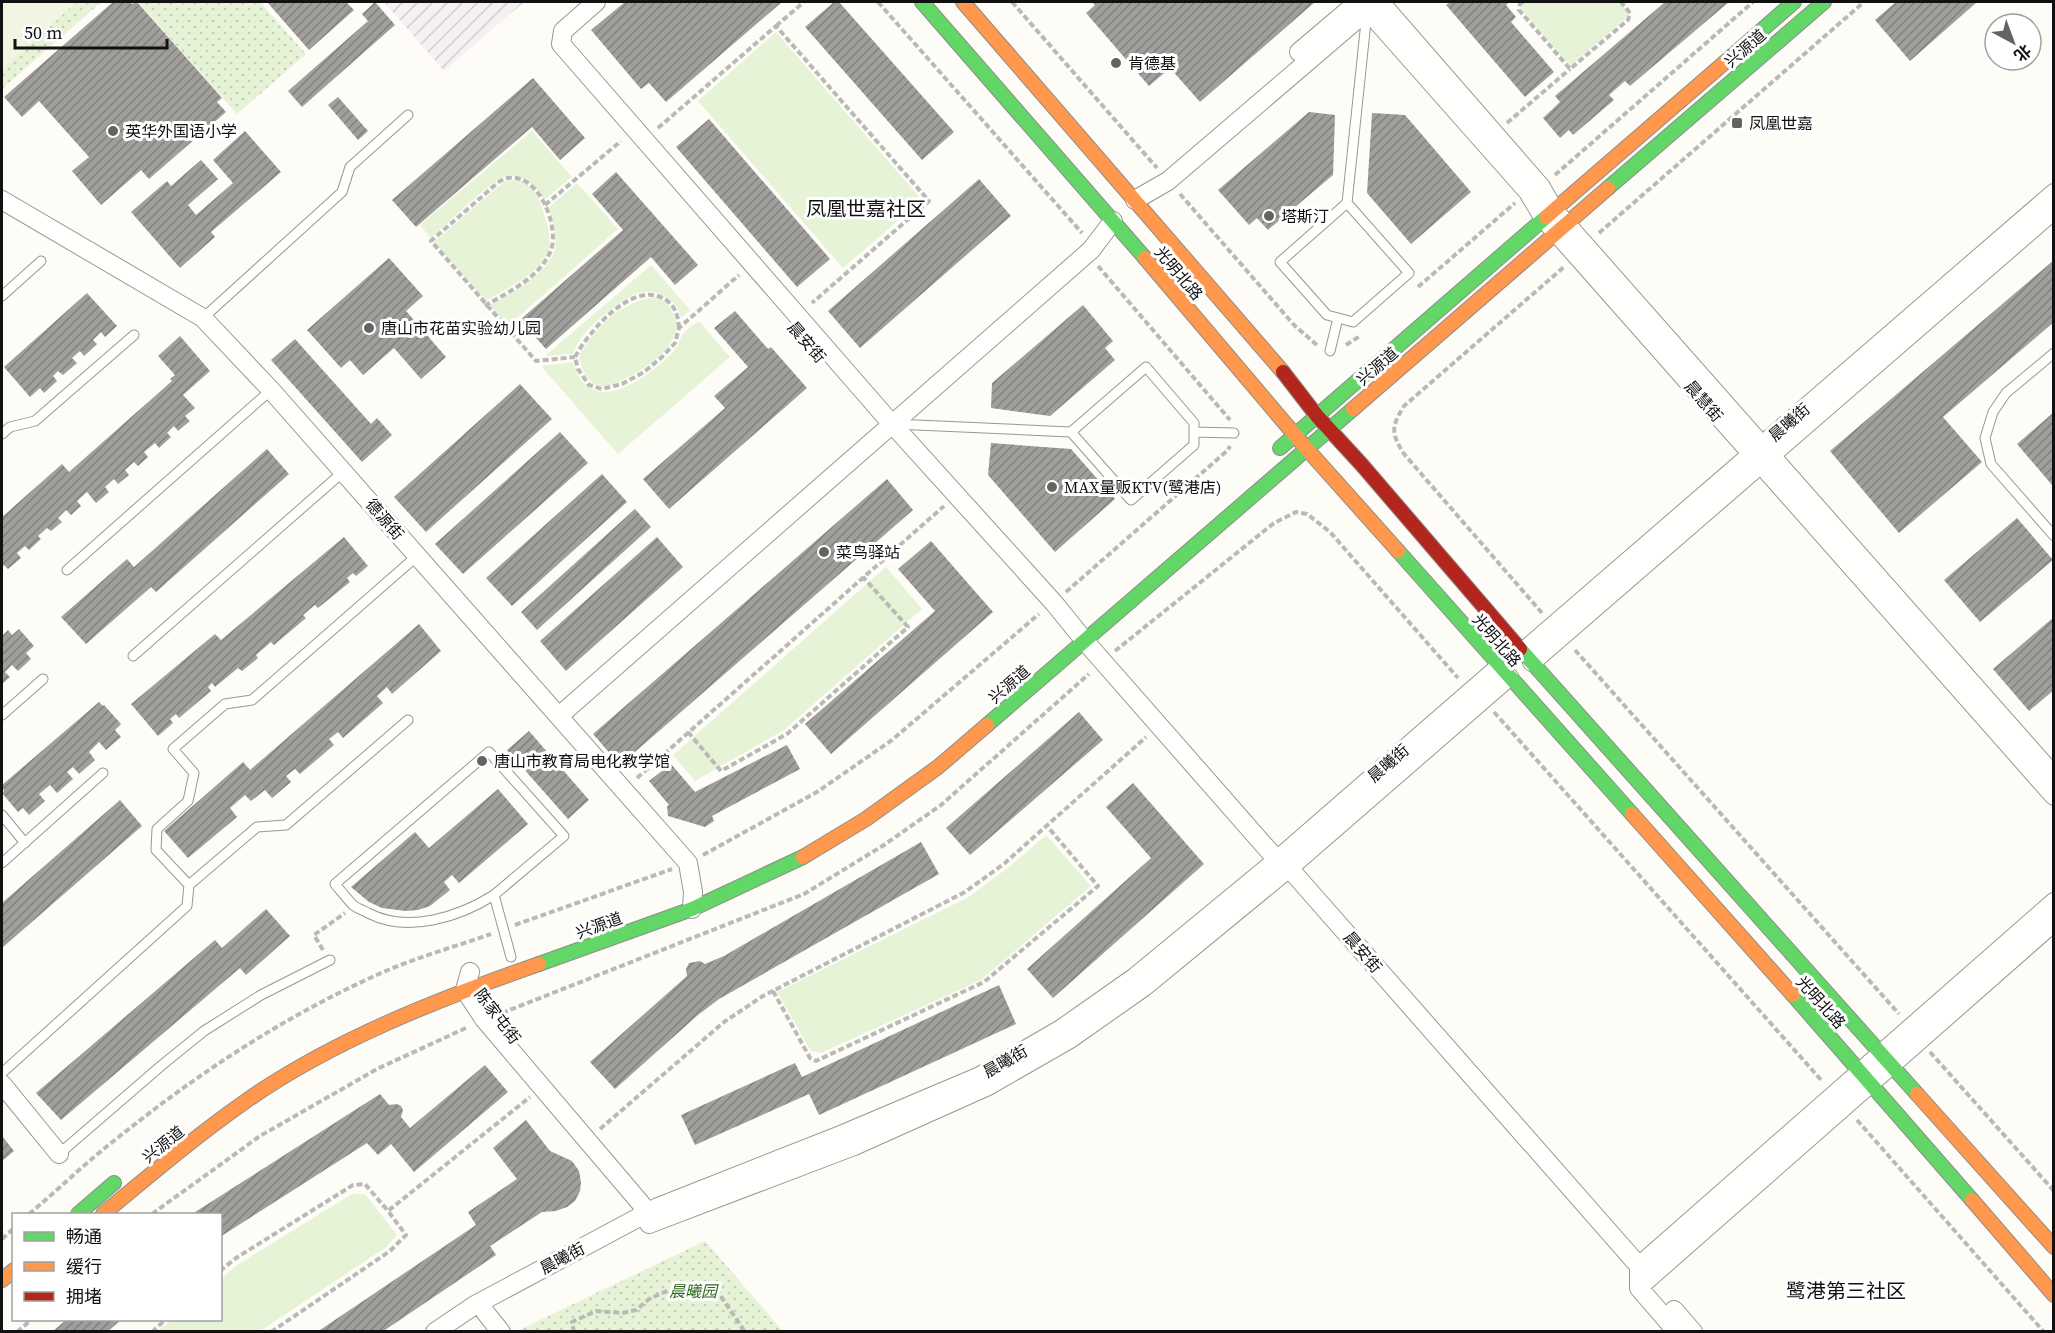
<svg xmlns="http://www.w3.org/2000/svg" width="2055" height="1333" viewBox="0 0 2055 1333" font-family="'Source Serif 4','Noto Sans SC',serif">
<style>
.industrial{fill:url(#industrial-furrows)}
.park{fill:url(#park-dots)}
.garden{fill:#e7f3d7}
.pitch{fill:#f0f6e1}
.building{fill:url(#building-hatch)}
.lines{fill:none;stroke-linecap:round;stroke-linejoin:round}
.lane-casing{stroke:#979795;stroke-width:11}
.street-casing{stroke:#979795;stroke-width:20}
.fast-casing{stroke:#8e8d8b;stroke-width:16}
.slow-casing{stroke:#8e8d8b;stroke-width:16}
.jam-casing{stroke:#8e8d8b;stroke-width:16}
.path{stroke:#b9b9b8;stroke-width:4;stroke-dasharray:6 3;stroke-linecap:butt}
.lane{stroke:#fffffe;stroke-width:9}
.street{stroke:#fffffe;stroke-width:18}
.fast{stroke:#63d668;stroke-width:14}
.slow{stroke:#ff974d;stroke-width:14}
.jam{stroke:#b3261e;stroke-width:14}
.poi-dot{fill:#646362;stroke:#fff;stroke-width:2}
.labels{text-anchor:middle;stroke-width:6;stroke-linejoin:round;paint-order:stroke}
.street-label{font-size:16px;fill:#111;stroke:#fff}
.poi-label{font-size:16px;fill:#111;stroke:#fff;text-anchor:start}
.park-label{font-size:16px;font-style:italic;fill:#2f6b1f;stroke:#fff}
.quarter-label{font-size:20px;fill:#111;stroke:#fff}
</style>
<defs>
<pattern id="industrial-furrows" width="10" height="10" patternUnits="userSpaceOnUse" patternTransform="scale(1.5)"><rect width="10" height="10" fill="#f5f0f3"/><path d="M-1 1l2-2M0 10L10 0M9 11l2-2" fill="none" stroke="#d1cdcf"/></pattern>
<pattern id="park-dots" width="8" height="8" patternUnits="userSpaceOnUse" patternTransform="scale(1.5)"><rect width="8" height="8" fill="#e7f3d7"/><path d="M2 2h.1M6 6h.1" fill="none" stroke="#c5cfb8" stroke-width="1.8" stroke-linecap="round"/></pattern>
<pattern id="building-hatch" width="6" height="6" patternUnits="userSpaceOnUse" patternTransform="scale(1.5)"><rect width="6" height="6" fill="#a19f9c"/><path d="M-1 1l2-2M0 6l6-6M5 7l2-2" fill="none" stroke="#82807e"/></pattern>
</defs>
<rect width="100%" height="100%" fill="#fdfcf7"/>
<path class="industrial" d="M 384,2 L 524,2 L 444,71 Z"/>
<path class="park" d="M 2,2 L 101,2 L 2,89 Z
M 138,2 L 260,2 L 306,54 L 237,114 Z
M 705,1241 L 783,1331 L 519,1330 Z"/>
<path class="garden" d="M 1525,2 L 1619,2 L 1628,12 L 1625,19 L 1570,66 L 1521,9 Z
M 776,32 L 922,200 L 843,268 L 698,101 Z
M 532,131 L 572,177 L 544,200 C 536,185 523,172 503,177 C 493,180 442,228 431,238 L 420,225 Z
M 521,180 C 535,190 541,200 545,217 C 548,228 551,238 549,249 C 544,272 504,290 486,301 L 434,242 L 505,181 Z
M 577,183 L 618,229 L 508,326 L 490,305 C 510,294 550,273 555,248 C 557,234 552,220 549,207 Z
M 651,265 L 690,310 L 681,318 C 680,310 675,303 669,299 C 661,293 652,290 642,292 C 625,295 588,326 579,341 C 576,345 575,350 573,354 L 545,356 Z
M 658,297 C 698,325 665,357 634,374 C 625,379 614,386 603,386 C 588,387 581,369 579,356 C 596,326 622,300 658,297 Z
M 699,321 L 730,357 L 618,454 L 541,366 L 573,362 C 590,420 645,380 672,353 C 678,347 679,339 684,333 C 688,328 694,324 699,321 Z
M 886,567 L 922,609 L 784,730 L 695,781 L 673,755 Z
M 1046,835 L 1091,886 L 981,980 L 821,1053 L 811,1051 L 777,992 L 967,898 L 1009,867 Z
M 352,1194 L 365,1194 L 397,1235 L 385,1248 L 260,1331 L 158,1331 L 172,1320 L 220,1320 L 221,1279 L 237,1265 Z"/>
<path class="pitch" d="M 2,2 L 77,2 L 2,69 Z"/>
<path class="building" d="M 113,2 L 130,2 L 132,4 L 137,2 L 222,98 L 217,102 L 226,112 L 149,179 L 141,170 L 101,205 L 72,171 L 89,157 L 39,101 L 22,117 L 4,97 Z
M 267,2 L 346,2 L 354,10 L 309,50 Z
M 375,2 L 395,25 L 302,107 L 288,91 L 368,21 L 362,14 Z
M 625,2 L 782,2 L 666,102 L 649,83 L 641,89 L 591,30 Z
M 834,2 L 839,2 L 954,132 L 922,160 L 805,27 Z
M 1092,2 L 1315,2 L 1200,102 L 1170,68 L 1149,86 L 1086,13 L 1095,5 Z
M 1450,2 L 1509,2 L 1506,5 L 1516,17 L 1511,22 L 1554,72 L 1525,97 L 1446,5 Z
M 1665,2 L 1729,2 L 1630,86 L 1625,81 L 1609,95 L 1614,100 L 1573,135 L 1569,130 L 1560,138 L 1543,118 L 1560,102 L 1555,96 Z
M 1896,2 L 1977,2 L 1910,61 L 1875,20 Z
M 533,78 L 585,138 L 560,160 L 532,127 L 416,227 L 392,200 Z
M 338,97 L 368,131 L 358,140 L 328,105 Z
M 1309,112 L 1335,115 L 1333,175 L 1268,230 L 1257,218 L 1249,225 L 1218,190 Z
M 1372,113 L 1405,115 L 1471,192 L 1411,244 L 1367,193 Z
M 709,119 L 830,259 L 797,287 L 676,147 Z
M 245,131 L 281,172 L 211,232 L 215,237 L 180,268 L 131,212 L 167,181 L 171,186 L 201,160 L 218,179 L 188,205 L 196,215 L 233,183 L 213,160 Z
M 616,172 L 698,265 L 675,285 L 651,257 L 546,349 L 520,320 L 623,230 L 592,194 Z
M 979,179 L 1011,216 L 860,348 L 828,311 Z
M 389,258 L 423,296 L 406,311 L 446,357 L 421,379 L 394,348 L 363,375 L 350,360 L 341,368 L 307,330 Z
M 2054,260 L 2054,322 L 1943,417 L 1982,462 L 1899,533 L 1830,451 Z
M 87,293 L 117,326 L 105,337 L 101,332 L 93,340 L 97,344 L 84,356 L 80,351 L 72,358 L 77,363 L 63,375 L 58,371 L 53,376 L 57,381 L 44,393 L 40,388 L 30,397 L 4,367 Z
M 1083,305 L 1113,341 L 1105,348 L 1115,360 L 1050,416 L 991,408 L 992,383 Z
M 735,311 L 768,349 L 771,347 L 807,388 L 669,509 L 643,479 L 725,408 L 714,396 L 748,367 L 714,328 Z
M 180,336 L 210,371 L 183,395 L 195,408 L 185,416 L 190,421 L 178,431 L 174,426 L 167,433 L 171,437 L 159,448 L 155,443 L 144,452 L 148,457 L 138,466 L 134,462 L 125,470 L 129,475 L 118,484 L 114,479 L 105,487 L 109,492 L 96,503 L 87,492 L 77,501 L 81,506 L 71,515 L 66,510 L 58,518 L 62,522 L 51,531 L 47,528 L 38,536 L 41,539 L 29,550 L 25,546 L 17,553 L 21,558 L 8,569 L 4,565 L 2,567 L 2,517 L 62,464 L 69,472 L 172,381 L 170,379 L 175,375 L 158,356 Z
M 295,339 L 371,424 L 377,418 L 392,435 L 362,462 L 271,360 Z
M 520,384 L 552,419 L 426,532 L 394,497 Z
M 2054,412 L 2054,483 L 2052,485 L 2017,444 Z
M 560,432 L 588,463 L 463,574 L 435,544 Z
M 991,443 L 1071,449 L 1115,499 L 1055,552 L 988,475 Z
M 267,449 L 289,474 L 156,592 L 151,587 L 86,644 L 61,617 L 127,559 L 134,567 Z
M 602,474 L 627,502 L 512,606 L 486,578 Z
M 887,479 L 913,510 L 620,765 L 593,734 Z
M 635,509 L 651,527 L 537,630 L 521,612 Z
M 2017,518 L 2053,560 L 1980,622 L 1944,580 Z
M 344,537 L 368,566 L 356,576 L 353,573 L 347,578 L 350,582 L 318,608 L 315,605 L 303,615 L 306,618 L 274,645 L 271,642 L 256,655 L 258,658 L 242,671 L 238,668 L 215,687 L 212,683 L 208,687 L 211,691 L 179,718 L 176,714 L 170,719 L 173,723 L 158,736 L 131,704 L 215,634 L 221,640 Z
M 657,537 L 683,567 L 566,671 L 540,641 Z
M 931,541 L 993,612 L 831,754 L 805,724 L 935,611 L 898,569 Z
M 2054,617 L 2054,690 L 2029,711 L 1993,669 Z
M 419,624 L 441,651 L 392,694 L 387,687 L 377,696 L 383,703 L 343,738 L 338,732 L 329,739 L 334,745 L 300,774 L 295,769 L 286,776 L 291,782 L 272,798 L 265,790 L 251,801 L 245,795 L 230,808 L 237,817 L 188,858 L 164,831 L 243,762 L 250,770 Z
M 19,629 L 34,646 L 26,653 L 31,659 L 18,671 L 12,665 L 5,672 L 10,677 L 2,684 L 2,636 L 8,630 L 12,635 Z
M 99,702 L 103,706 L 104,705 L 121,724 L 115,730 L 121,737 L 106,750 L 99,742 L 89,752 L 95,760 L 79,774 L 73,767 L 67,772 L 73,779 L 57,793 L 50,785 L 39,794 L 45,801 L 29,815 L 23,808 L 18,812 L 2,793 L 4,791 L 2,785 Z
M 1079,712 L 1103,740 L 970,855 L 946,828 Z
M 529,731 L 589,800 L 568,819 L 507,750 Z
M 787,745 L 800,769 L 712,816 L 714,821 L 705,827 L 668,816 L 667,806 L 669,805 L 649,781 L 671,764 L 695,792 Z
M 1133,783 L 1204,864 L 1053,998 L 1027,969 L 1151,858 L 1106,807 Z
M 498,789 L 528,824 L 459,883 L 452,875 L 444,882 L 450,890 L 430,906 L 418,910 L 406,911 L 382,908 L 369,902 L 351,887 L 415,832 L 429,848 Z
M 120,800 L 142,826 L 2,948 L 2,903 Z
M 921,842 L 939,874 L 719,999 L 698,1015 L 615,1089 L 590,1062 L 687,976 L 686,969 L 689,963 L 700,961 L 705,964 L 724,956 Z
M 266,909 L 290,936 L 246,975 L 240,968 L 61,1120 L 36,1093 L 215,940 L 222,948 Z
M 999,985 L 1016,1024 L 819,1115 L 809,1094 L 695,1145 L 681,1115 L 795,1063 L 802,1077 Z
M 485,1065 L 508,1092 L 414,1172 L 391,1144 L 378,1155 L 367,1143 L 220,1237 L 220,1214 L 192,1214 L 380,1094 L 389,1105 L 397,1104 L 401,1106 L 403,1110 L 401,1117 L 410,1128 Z
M 526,1120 L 550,1151 L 572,1161 L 579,1171 L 581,1182 L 580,1191 L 575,1201 L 567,1207 L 556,1211 L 542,1212 L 490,1246 L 496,1255 L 382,1332 L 317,1332 L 476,1225 L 468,1212 L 517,1179 L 493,1148 Z
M 2,1136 L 14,1151 L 2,1161 Z
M 66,1320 L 121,1320 L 107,1332 L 52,1332 Z"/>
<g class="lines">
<defs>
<path id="lane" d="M 1347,203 L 1409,273 L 1353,322 L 1327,315 L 1280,262 L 1347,203 L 1367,12
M 2,296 L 41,261
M 203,318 L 342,192 L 350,167 L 408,115
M 1330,351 L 1338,318
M 2054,353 L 2006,393 L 1993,412 L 1985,438 L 1991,464 L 2054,536
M 894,424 L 1071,432 L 1131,500 L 1194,445 L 1194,423 L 1146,367 L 1071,432
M 1194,432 L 1234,433
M 2,434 L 10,427 L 35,421 L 134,335
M 67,570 L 271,390
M 133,656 L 343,472
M 2,715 L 43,679
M 2,815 L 25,843
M 2,863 L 103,773
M 189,885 L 257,827 L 286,825 L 408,720
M 494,895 C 459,917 409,933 370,914 C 365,911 358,909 353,905 C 347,899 341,891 335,884 L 489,752 L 564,836 L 494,895 L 511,957
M 2,1073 L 187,906 L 189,885 L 156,850 L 157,829 L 188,801 L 194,773 L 173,749 L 225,704 L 252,700 L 417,556
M 59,1154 L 162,1065 L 204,1031 L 261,995 L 330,960"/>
<path id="street" d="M 596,2 L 563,31 L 561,44 L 884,415 L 1054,603 L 1084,640 L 1277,860 L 1289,868 L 1639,1266 L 1639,1288 L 1677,1332
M 1360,2 L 1528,192 L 1544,219 L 1577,256 L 2054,796
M 1380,2 L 1541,187 L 1554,210 L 2054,776
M 1299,52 L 1358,2
M 2,200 L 203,318 L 271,390 L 688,863 L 693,892 L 692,909
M 1135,200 L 1168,181 L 1375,4
M 1524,651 L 2054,193
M 1532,662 L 2054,210
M 559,716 L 1091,250 L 1113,221
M 470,972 L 465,990 L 484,1019 L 654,1219
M 2,1084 L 59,1154
M 649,1224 L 854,1146 L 988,1086 L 1070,1039 L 1144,987 L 1289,868 L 1509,677
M 1645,1275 L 1639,1266 L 2054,902
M 1640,1286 L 2054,922
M 1674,1310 L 1693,1332
M 485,1312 L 501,1332
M 435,1332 L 475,1305 L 658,1207 L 843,1134 L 980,1076 L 1061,1029 L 1135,977 L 1277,860 L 1499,667"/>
<path id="fast" d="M 922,2 L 1145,258
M 1731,57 L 1794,2
M 1608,188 L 1824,2
M 1280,448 L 1546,217
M 1398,551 L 1632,814
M 1520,649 L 1917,1094
M 987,725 L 1353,409
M 539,964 L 692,909 L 803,857
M 1793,995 L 1972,1200
M 78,1214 L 114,1183"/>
<path id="slow" d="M 963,2 L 1283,372
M 1546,217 L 1731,57
M 1145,258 L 1306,448 L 1398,551
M 1353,409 L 1608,188
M 1632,814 L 1793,995
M 803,857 L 866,819 L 938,767 L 987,725
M 1917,1094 L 2054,1247
M 1972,1200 L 2054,1295
M 103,1214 C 150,1175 196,1136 246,1101 C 333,1040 439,999 539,964
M 2,1280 L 14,1270"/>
<path id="jam" d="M 1283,372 L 1317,416 L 1362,465 L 1520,649"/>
</defs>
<use href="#lane" class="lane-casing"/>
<use href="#street" class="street-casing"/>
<use href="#fast" class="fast-casing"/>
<use href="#slow" class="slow-casing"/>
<use href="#jam" class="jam-casing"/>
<path class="path" d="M 878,2 L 1082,233
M 1012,2 L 1157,168
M 1523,2 L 1520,4 L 1519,10 L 1570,69 L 1628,20 L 1630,13 L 1621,2
M 776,26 L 804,2
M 1507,123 L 1570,69
M 658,128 L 776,26 L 929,201 L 812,303
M 1555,175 L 1753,2
M 1180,194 L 1294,325 L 1318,346
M 545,205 L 621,141
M 1599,233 L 1864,2
M 1098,266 L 1230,420
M 1418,287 L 1515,203
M 485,306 C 508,292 541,277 551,250 C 560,226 537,168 504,179 C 498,181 491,189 486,193 C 468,209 449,225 431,241 L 536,361 L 575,357
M 679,328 C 678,316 676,307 666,300 C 634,278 589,331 575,357 L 578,369 L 589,385 L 602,389 L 622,384 L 644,372 L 662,357 L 675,343 L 679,328 L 739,275
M 1346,345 L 1360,336
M 1066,592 L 1228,450 L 1230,446
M 1542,613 L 1404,454 C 1391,433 1391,427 1404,406 L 1564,267
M 1575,650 L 1899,1014
M 1115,651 L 1274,523 L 1296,512 L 1307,514 L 1330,532 L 1458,678
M 1494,712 L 1822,1081
M 688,732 L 721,771 L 787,734 L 908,627 L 863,577
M 637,778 L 944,506
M 703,855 L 817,792 L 892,740 L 1039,614
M 515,925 L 672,869
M 323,950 L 314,935 L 345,913
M 773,991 L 810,1058 L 816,1061 L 984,982 L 1098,886 L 1047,826
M 502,1013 L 804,894 L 884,845 L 941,805 L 1089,674
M 1930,1052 L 2054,1191
M 1857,1120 L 2044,1332
M 600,1129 L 724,1022 L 763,996 L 965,892 L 1005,863 L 1146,737
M 29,1214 C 58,1190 85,1163 115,1140 C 198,1073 289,1013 388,970 C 421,956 457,946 491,934
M 152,1214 L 260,1136 L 377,1069 L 468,1027
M 2,1239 L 14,1228
M 220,1271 L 236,1258 L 353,1185 L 365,1184 L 388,1211 L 530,1097
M 17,1332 L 31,1320
M 152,1332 L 165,1320
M 271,1332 L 390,1251 L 406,1235 L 388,1211
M 574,1332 L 572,1322 L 596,1311 L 622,1313 L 636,1310 L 649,1299 L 669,1290 L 696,1286 L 718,1292 L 745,1332"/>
<use href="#lane" class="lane"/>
<use href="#street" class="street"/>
<use href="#fast" class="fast"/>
<use href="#slow" class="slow"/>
<use href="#jam" class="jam"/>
</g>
<g class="poi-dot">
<circle cx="1116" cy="63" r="6"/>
<rect x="1731" y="117" width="12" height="12" rx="3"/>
<circle cx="113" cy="131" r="6"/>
<circle cx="1269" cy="216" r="6"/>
<circle cx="369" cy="328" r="6"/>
<circle cx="1052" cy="487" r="6"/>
<circle cx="824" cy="552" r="6"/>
<circle cx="482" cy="761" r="6"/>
</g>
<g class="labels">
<g class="street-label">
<text transform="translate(1745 48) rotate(-41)" y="6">兴源道</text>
<text transform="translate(1179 273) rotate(50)" y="6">光明北路</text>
<text transform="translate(807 342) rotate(49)" y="6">晨安街</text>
<text transform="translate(1377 366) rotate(-41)" y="6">兴源道</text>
<text transform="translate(1704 401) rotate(49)" y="6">晨慧街</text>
<text transform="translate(1789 422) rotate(-41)" y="6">晨曦街</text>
<text transform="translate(385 519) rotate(49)" y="6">德源街</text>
<text transform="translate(1497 640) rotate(49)" y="6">光明北路</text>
<text transform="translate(1009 684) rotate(-41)" y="6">兴源道</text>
<text transform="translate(1388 763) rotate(-41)" y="6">晨曦街</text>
<text transform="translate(599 925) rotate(-20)" y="6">兴源道</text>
<text transform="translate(1363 952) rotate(49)" y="6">晨安街</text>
<text transform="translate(1821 1002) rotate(48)" y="6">光明北路</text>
<text transform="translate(498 1016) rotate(53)" y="6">陈家屯街</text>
<text transform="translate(1005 1061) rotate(-30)" y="6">晨曦街</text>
<text transform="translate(163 1144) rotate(-39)" y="6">兴源道</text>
<text transform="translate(562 1258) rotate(-28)" y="6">晨曦街</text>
</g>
<g class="poi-label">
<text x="1128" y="69">肯德基</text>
<text x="1749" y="129">凤凰世嘉</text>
<text x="125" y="137">英华外国语小学</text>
<text x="1281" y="222">塔斯汀</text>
<text x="381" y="334">唐山市花苗实验幼儿园</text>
<text x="1064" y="493">MAX量贩KTV(鹭港店)</text>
<text x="836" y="558">菜鸟驿站</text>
<text x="494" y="767">唐山市教育局电化教学馆</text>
</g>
<g class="park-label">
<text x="693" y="1297">晨曦园</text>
</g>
<g class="quarter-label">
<text x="866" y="216">凤凰世嘉社区</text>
<text x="1846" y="1298">鹭港第三社区</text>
</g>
</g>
<rect width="2055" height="1333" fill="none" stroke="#111111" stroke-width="6"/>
<rect x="12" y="1213" width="210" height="108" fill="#ffffff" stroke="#a0a0a0" stroke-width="1.5"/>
<rect x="24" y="1232" width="30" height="9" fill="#63d668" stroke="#a0a0a0" stroke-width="1.5"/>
<text x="66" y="1243" font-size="18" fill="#111111">畅通</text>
<rect x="24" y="1262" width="30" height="9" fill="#ff974d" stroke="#a0a0a0" stroke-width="1.5"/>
<text x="66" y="1273" font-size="18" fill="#111111">缓行</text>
<rect x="24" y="1292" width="30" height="9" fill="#b3261e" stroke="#a0a0a0" stroke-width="1.5"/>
<text x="66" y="1303" font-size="18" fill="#111111">拥堵</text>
<g transform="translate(2013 42) rotate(139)"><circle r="28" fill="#ffffff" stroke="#a0a0a0" stroke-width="1.5"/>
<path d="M0-4.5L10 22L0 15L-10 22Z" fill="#646362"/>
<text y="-9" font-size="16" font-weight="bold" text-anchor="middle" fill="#111111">北</text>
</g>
<path d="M15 39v9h152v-9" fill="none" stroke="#111111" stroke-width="3"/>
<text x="24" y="39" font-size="18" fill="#111111" stroke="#ffffff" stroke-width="4.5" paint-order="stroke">50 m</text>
</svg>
